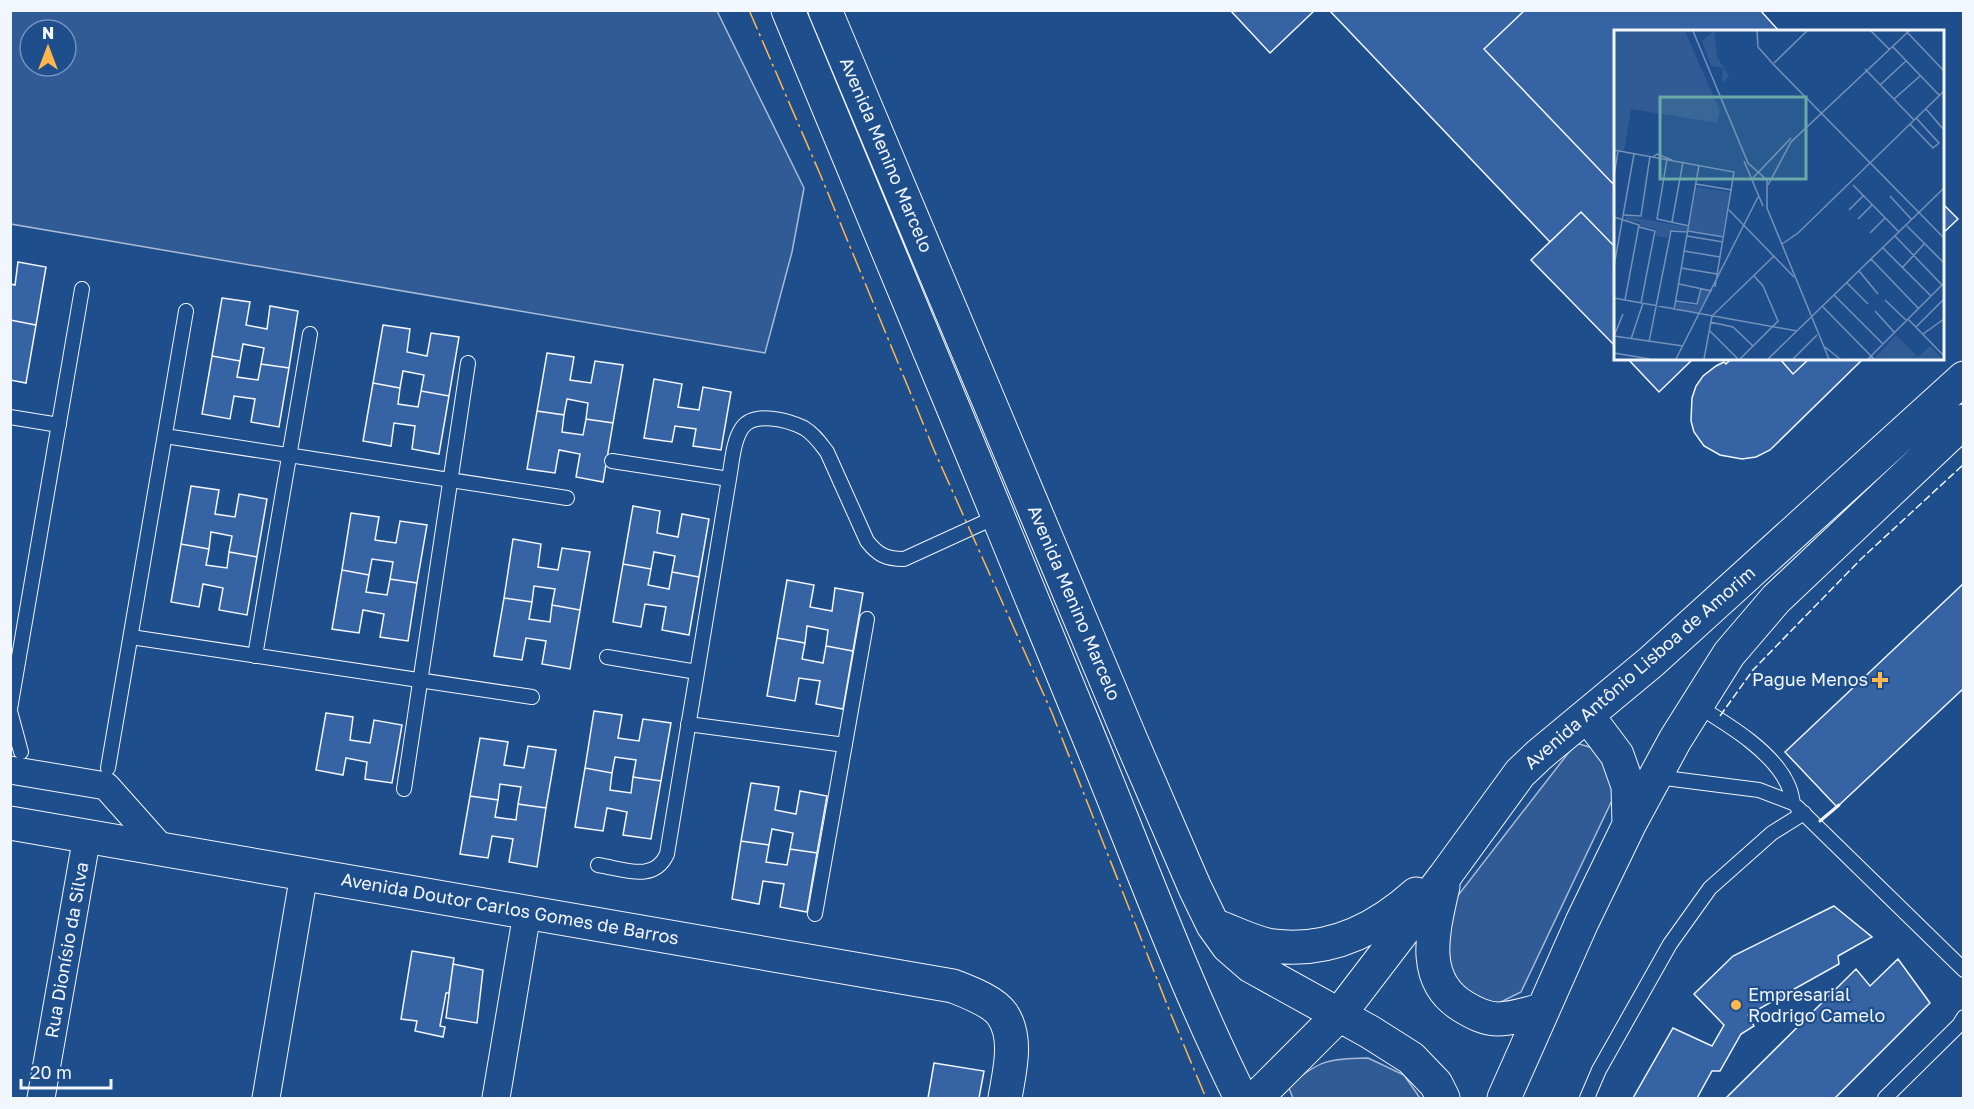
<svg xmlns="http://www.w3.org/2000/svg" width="1974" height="1109" viewBox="0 0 1974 1109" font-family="'Golos Text',sans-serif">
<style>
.green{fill:#305b95;stroke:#a8bbd7;stroke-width:1.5;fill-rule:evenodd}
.building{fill:#3563a3;stroke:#f2f6ff;stroke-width:1.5}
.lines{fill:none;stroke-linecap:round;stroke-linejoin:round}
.service-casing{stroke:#f2f6ff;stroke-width:16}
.minor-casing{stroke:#f2f6ff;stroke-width:29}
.tertiary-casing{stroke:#f2f6ff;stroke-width:35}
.primary-casing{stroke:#f2f6ff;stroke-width:35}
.service{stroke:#1f4e8c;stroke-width:14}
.minor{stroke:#1f4e8c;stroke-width:27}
.tertiary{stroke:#1f4e8c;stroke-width:33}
.primary{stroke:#1f4e8c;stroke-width:33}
.fence{stroke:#f2f6ff;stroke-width:1.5;stroke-dasharray:8 3;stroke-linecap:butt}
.wall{stroke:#f2f6ff;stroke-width:3}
.power{stroke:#ffb74d;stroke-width:1.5;stroke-dasharray:21 4.5 3 4.5;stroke-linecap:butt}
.poi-dot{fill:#ffb74d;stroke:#1f4e8c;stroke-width:2}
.labels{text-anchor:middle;stroke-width:4.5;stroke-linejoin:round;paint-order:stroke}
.street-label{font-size:18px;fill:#f2f6ff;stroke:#1f4e8c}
.poi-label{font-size:18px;fill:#f2f6ff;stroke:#1f4e8c;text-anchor:end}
.inset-road{fill:none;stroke:#7391ba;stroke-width:1.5}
.view{fill:#6aa9a8;fill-opacity:0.15;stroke:#6aa9a8;stroke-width:3}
.inset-edge{fill:none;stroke:#f2f6ff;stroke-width:3}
</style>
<rect width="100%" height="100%" fill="#1f4e8c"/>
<path class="green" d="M 10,11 L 717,11 L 804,188 L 792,252 L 765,353 L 11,224 ZM 30,30 L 66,30 L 66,66 L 30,66 Z
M 1576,743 L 1596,749 L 1616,770 L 1615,794 L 1521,992 L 1487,1009 L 1451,983 L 1445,935 L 1456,898 Z
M 1368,1058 L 1404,1075 L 1420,1098 L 1293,1098 L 1288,1086 C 1320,1060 1327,1059 1368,1058 Z"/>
<path class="building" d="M 1230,10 L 1315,10 L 1270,53 Z
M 1329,10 L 1525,10 L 1484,49 L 1616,187 L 1616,248 L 1581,212 L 1550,242 Z
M 1525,10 L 1760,10 L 1780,32 L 1616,32 L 1616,187 L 1484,49 Z
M 1942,203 L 1958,219 L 1942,234 Z
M 1581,212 L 1616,248 L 1616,347 L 1531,260 Z
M 18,262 L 46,267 L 36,325 L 10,320 L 10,284 L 15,285 Z
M 222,298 L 250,302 L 246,325 L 267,329 L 270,306 L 298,311 L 289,368 L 261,364 L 264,348 L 243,344 L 240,361 L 212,356 Z
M 10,320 L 36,325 L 26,383 L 10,380 Z
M 383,325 L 410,329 L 407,352 L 427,356 L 431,333 L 459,337 L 449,396 L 421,391 L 424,375 L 403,371 L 400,388 L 373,383 Z
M 547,353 L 574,357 L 570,380 L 591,383 L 595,361 L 623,365 L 613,423 L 586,419 L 588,403 L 567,399 L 564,415 L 537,411 Z
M 212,356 L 240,361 L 237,377 L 258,380 L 261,364 L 289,368 L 279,427 L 251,422 L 255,399 L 234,396 L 230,419 L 202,414 Z
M 1627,358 L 1694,358 L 1659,392 Z
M 1732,358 L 1779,358 L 1793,374 L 1810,358 L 1864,358 L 1770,450 L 1756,457 L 1742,459 L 1720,455 L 1704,446 L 1694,432 L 1691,421 L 1692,398 L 1696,386 L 1703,376 L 1716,366 L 1724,362 L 1726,364 Z
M 1779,358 L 1810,358 L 1793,374 Z
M 654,379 L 682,384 L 678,407 L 699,410 L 703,387 L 731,392 L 721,450 L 693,446 L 696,429 L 675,426 L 672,442 L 644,438 Z
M 373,383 L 400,388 L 398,404 L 418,407 L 421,391 L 449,396 L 439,454 L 412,449 L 415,426 L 394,423 L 391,446 L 363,441 Z
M 537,411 L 564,415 L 562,432 L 583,435 L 586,419 L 613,423 L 603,482 L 576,477 L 580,454 L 559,450 L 555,473 L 527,469 Z
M 191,486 L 219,490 L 215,514 L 235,517 L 239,494 L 267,499 L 257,557 L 229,552 L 232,536 L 211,532 L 209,549 L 181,544 Z
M 633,506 L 660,511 L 657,533 L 678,537 L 682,514 L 709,519 L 699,577 L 672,572 L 675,556 L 654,552 L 651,569 L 623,564 Z
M 351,513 L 379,517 L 375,540 L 396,543 L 400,521 L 427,525 L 417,583 L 390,579 L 393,562 L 372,559 L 369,575 L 342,570 Z
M 513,539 L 541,544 L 538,567 L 558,570 L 562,548 L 590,552 L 580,610 L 552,605 L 555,589 L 534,586 L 532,602 L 504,598 Z
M 181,544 L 209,549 L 206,565 L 227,568 L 229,552 L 257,557 L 247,615 L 219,610 L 223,588 L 203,584 L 199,607 L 171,602 Z
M 623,564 L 651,569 L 648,585 L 669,589 L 672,572 L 699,577 L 689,635 L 662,630 L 666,607 L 645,604 L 641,627 L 613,622 Z
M 342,570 L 369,575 L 366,592 L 387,595 L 390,579 L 417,583 L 408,641 L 380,637 L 384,614 L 363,610 L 359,633 L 332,629 Z
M 787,580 L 814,585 L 810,607 L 832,611 L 835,588 L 863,593 L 853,651 L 826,646 L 828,630 L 807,626 L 805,643 L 777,638 Z
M 1964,583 L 1964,688 L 1837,807 L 1785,752 Z
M 504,598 L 532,602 L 529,619 L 550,622 L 552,605 L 580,610 L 570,669 L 542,664 L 546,641 L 526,638 L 522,660 L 494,656 Z
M 777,638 L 805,643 L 802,659 L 823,663 L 826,646 L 853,651 L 843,709 L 816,704 L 820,681 L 799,678 L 795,701 L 767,696 Z
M 594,711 L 622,715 L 618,738 L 639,741 L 643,719 L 671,723 L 661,781 L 633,777 L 636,760 L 615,757 L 612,773 L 585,768 Z
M 326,713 L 353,717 L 350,740 L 370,743 L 374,720 L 402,725 L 392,783 L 365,779 L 367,762 L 346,758 L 343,775 L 316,770 Z
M 480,738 L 508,742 L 504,765 L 524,768 L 528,746 L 556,750 L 546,808 L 518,804 L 521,787 L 500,784 L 498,800 L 470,796 Z
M 585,768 L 612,773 L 610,790 L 631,793 L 633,777 L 661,781 L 651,839 L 623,835 L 627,812 L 607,808 L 603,831 L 575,827 Z
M 751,783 L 779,787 L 775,810 L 796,814 L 800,791 L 827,796 L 817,853 L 790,849 L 793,833 L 772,829 L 769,845 L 741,841 Z
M 470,796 L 498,800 L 495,817 L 516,820 L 518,804 L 546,808 L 537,867 L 509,862 L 513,839 L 492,836 L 488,858 L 460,854 Z
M 741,841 L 769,845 L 766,862 L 787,865 L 790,849 L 817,853 L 807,912 L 780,907 L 784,884 L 763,881 L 759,904 L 732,899 Z
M 1834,906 L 1872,937 L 1838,956 L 1839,964 L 1748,1015 L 1754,1026 L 1741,1034 L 1720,1071 L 1712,1071 L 1697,1098 L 1633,1098 L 1673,1028 L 1712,1046 L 1724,1025 L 1694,994 L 1733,956 Z
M 412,951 L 454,958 L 449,993 L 446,993 L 440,1026 L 445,1027 L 443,1037 L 415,1031 L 417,1021 L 401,1019 Z
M 1898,959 L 1930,1003 L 1835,1098 L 1726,1098 L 1856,969 L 1870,986 Z
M 453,964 L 483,970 L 477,1023 L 446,1018 Z
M 934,1063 L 984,1071 L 979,1098 L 928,1098 Z"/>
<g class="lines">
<defs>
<path id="service" d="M 10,417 L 59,425
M 165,436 L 567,498
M 612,461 L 729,479
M 131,637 L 532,697
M 255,656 L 310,334
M 607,657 L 697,672
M 10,709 L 82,289
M 10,711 L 21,752
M 688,724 L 845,745
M 108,768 L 186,311
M 1657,777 L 1759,790 L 1793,803 C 1792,798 1791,791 1788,785 C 1773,751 1727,724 1696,705
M 404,789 L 468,363
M 1797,807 L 1964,970
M 598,865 C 624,869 654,883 667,854 L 729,479 C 732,463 733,441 742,428 C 754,411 788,420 804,428 C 814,434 820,443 827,452 L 867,541 C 878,555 886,559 904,559 L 998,516
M 815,914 L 867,619
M 1587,1098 L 1599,1070 L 1670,944 L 1710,888 L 1772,833 L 1804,813
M 1885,1098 L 1959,1025 L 1964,1017"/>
<path id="minor" d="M 10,770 L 106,786 L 163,850
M 41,1098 L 87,836
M 266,1098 L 304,874
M 496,1098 L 527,913"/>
<path id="tertiary" d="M 10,823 L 953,986 C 968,992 993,1001 1002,1014 C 1019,1038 1009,1073 1005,1098"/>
<path id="primary" d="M 788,10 C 886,244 982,477 1078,711 C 1132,840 1179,973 1241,1098
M 825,10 L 1131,740 L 1195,888 L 1213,925 L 1228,946 L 1251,966 L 1370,1032 L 1411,1058 L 1436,1084 L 1443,1098
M 1587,715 L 1617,755 L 1628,786 L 1629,825
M 1443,886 C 1434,928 1418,980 1464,1007 C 1474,1013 1485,1019 1498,1019 C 1513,1019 1529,1013 1543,1010
M 1216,926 C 1233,932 1256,944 1273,946 C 1328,953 1376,930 1416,894
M 1256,1098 L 1338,1016 L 1445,876 L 1520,773 L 1539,755 L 1651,662 L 1964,378
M 1504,1098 L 1582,922 L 1629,825 L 1675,740 L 1729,654 L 1776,599 L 1964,421"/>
</defs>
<use href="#service" class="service-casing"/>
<use href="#minor" class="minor-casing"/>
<use href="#tertiary" class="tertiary-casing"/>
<use href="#primary" class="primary-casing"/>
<use href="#service" class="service"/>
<use href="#minor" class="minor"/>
<use href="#tertiary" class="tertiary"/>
<use href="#primary" class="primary"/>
<path class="fence" d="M 1720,716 L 1753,670 L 1861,559 L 1964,464"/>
<path class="wall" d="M 1820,821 L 1839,805"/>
<path class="power" d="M 749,10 L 820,174 L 934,450 L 1052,713 L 1170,1012 L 1206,1098"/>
</g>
<g class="poi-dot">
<path d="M1877 671h6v6h6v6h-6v6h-6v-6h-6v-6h6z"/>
<circle cx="1736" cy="1005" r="6"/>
</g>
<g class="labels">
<g class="street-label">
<text transform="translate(886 155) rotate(67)" y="6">Avenida Menino Marcelo</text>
<text transform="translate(1074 603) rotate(67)" y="6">Avenida Menino Marcelo</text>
<text transform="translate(1640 668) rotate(-41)" y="6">Avenida Antônio Lisboa de Amorim</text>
<text transform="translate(510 909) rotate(10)" y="6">Avenida Doutor Carlos Gomes de Barros</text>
<text transform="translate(67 950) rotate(-80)" y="6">Rua Dionísio da Silva</text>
</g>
<g class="poi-label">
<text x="1868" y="686">Pague Menos</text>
<text x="1748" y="1001" text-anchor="start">Empresarial<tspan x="1748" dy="21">Rodrigo Camelo</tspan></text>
</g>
</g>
<g transform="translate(1614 30)">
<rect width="330" height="330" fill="#1f4e8c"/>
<path d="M 0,1 L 71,1 L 106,81 L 103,93 L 17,79 L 10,121 L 0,119 ZM 100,1 L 103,27 L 115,46 L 108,53 L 109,38 L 97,36 L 88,11 ZM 83,157 L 116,162 L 108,206 L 74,200 ZM 12,186 L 73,197 L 73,201 L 58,199 L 54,208 L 42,206 L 42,199 L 26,196 L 26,192 L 11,190 ZM 88,259 L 97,262 L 84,284 L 61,280 L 62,272 L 83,276 ZM 282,305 L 304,327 L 316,316 L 329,329 L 260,329 Z" fill="#305b95"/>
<path class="inset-road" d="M 79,1 L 134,133 L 153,150 L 153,178 L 215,329M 143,1 L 144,17 L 159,34 L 330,208M 257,1 L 275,19M 292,1 L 330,41M 279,17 L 325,65M 160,33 L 193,1M 251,39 L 300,90M 266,55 L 292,31M 280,69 L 306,46M 312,79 L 330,100M 296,94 L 319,118 L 325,113 L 302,88M 0,120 L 120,142 L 101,257M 39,127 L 43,124 L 58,130M 53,129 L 43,189 L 75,196M 130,131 L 149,176M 0,146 L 4,121M 138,149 L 177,108M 82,154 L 118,160M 154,155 L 177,112 L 295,1M 239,155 L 285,202M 276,166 L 298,190M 115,180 L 180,247M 235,180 L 249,166M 10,185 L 27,186 L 36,126M 0,187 L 25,195 L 11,270M 244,189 L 258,175M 58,192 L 69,132M 293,196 L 330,233M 25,197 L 41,201 L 27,273M 74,201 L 110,207M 256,203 L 271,188M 73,206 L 109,212M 281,206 L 328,255M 168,214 L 184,203 L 330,61M 269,218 L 317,266M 70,221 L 106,227M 257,229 L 305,279M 0,236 L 20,124M 67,238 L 103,244M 288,238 L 311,213M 245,241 L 264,264M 233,253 L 254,274M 65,254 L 98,261M 220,265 L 269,314M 0,268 L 183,301M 271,270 L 293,291M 62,271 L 83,274 L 87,259M 209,277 L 260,329M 60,280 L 85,135M 261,281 L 281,303M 294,289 L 330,326M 96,292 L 119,297 L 139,316M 302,297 L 330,269M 95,300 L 124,329M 309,304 L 330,289M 0,306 L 69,316M 0,306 L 9,284M 17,309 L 29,273M 35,312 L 57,201 L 74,202M 211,317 L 226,329M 0,323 L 36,329M 62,329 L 144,167M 90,329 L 98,286 L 160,226M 126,329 L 164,291 L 149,256 L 140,246M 154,329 L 330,158M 179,329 L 203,305M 254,329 L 330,253"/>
<path class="view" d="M 46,67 L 192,67 L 192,149 L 46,149 Z"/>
<rect width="330" height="330" class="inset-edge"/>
</g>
<rect width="1974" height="1109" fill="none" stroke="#f2f6ff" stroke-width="24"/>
<g transform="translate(48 48)"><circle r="28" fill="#1f4e8c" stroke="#7391ba" stroke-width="1.5"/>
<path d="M0-4.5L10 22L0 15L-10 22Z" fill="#ffb74d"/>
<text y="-9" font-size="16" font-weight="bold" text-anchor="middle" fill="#f2f6ff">N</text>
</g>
<path d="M21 1079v9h90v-9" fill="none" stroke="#f2f6ff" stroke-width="3"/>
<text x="30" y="1079" font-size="18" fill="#f2f6ff" stroke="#1f4e8c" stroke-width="4.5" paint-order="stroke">20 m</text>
</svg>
